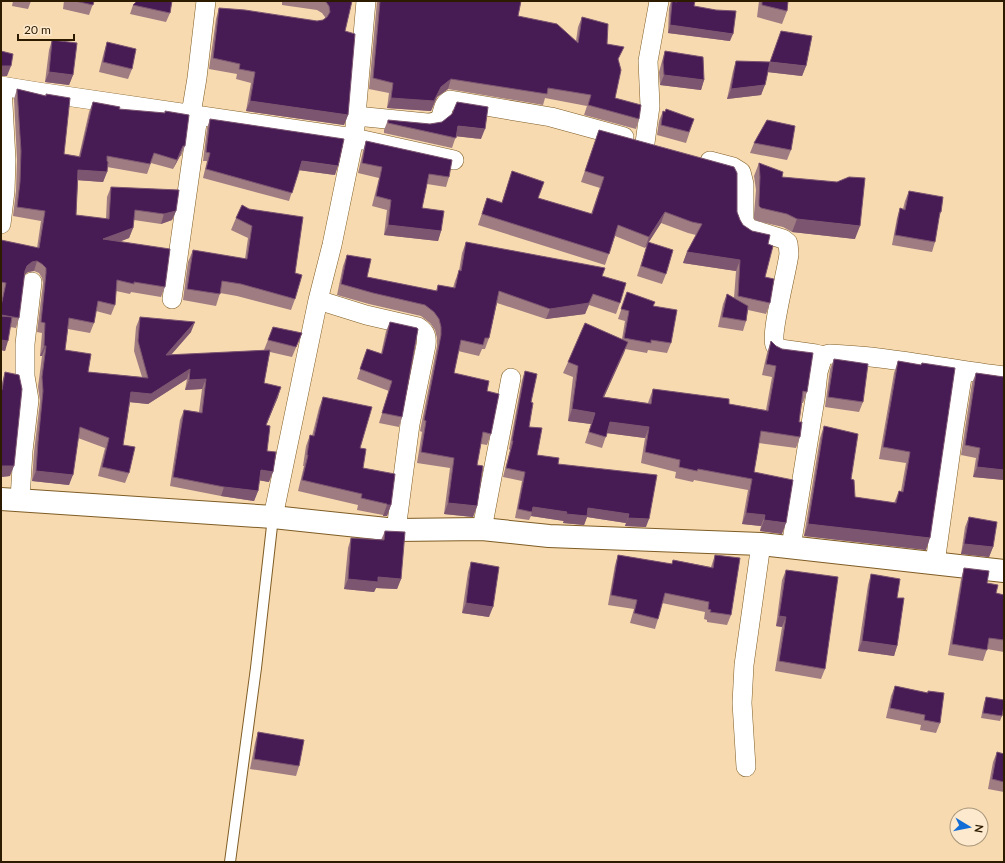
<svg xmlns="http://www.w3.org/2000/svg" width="1005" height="863" viewBox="0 0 1005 863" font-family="Lato,sans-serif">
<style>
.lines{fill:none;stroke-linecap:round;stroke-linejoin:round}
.service-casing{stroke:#7e5c24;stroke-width:12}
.minor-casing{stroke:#7e5c24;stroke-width:20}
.tertiary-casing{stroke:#7e5c24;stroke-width:24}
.service{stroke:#fff;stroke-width:10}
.minor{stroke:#fff;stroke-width:19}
.tertiary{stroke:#fff;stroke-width:22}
.wall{fill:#9f7b82}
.shaded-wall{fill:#7c5570}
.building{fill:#471c55;stroke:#7c5570}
</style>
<rect width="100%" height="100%" fill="#f7dab0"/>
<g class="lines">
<defs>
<path id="service" d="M 230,862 L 256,668 L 273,517"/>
<path id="minor" d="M 1,86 L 38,92 L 354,138 L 454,160
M 191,114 L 197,78 L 206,1
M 356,116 L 427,123 C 449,122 437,107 450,100 L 551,117 L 624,137
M 645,143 L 650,106 L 648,61 L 659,1
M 710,161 L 733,167 L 741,172 L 744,184 L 744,221 L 748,228 L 783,239 L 788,243 L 789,254 C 787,271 770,334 775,345 L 780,349 L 816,354 L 823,356
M 1,224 L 5,191 L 6,160 L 2,86
M 172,299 L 198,116
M 318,300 L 366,315 L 418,327 C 426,332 427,337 426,345 L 410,424 L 396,530
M 20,499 L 23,451 L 29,400 L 25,376 L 25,344 L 32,282
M 273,517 L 318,300 L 332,245 L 354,138 L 366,1
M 482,529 L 511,378
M 791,547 L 815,399 L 818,372 L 823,356 L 829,354 C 888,356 946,369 1004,376
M 935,563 L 954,428 L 963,371
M 746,767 L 742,703 L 744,665 L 761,544"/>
<path id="tertiary" d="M 1,499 L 273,517 L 396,530 L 482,529 L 549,536 L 761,544 L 1004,571"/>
</defs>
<use href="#service" class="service-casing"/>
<use href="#minor" class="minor-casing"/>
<use href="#tertiary" class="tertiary-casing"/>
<use href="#service" class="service"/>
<use href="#minor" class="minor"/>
<use href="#tertiary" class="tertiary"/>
</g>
<path class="wall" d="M 13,1 L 31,1 L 28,9 L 12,6 Z
M 64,1 L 94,1 L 89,15 L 63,9 Z
M 137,1 L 172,1 L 170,13 L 166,22 L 130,14 L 133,5 Z
M 282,1 L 352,1 L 345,31 L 348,115 L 344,125 L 246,111 L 251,83 L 236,79 L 237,74 L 209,69 L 216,19 L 219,8 L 317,21 L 323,20 L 325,19 L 325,17 L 322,13 L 317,10 L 282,5 Z
M 377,1 L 521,1 L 518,16 L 576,41 L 578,27 L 582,17 L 607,44 L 618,60 L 615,98 L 639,119 L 636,129 L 584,115 L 587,106 L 545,98 L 543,105 L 448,89 L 437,97 L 431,111 L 387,108 L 389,93 L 369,89 Z
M 671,1 L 695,1 L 694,6 L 730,41 L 668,33 L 669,8 Z
M 759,1 L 788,1 L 787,11 L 782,24 L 757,17 Z
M 52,40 L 73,75 L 69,85 L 45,82 L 49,50 Z
M 107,42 L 132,69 L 128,79 L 99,72 L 104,52 Z
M 665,51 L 704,80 L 701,90 L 660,85 L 659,72 L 662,61 Z
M 736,61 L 806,66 L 802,76 L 768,72 L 761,95 L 727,99 L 733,71 Z
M 17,89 L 46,96 L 46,94 L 64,154 L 79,156 L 89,112 L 93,102 L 119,109 L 185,146 L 181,156 L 180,156 L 173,169 L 151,163 L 147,174 L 107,167 L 107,172 L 103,182 L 78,180 L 76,215 L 106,219 L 107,197 L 111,187 L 176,211 L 172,220 L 161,224 L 134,220 L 133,228 L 129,238 L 119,242 L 165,287 L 161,297 L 131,292 L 130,294 L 116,291 L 115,305 L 111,315 L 96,311 L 94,323 L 90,333 L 68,329 L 65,350 L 88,372 L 142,377 L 134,351 L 136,327 L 140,317 L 191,332 L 171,355 L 264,350 L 273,327 L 302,333 L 292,357 L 270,352 L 264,383 L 278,397 L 266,425 L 267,451 L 269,482 L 259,480 L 258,491 L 254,501 L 221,496 L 170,486 L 180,420 L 184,410 L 199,412 L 202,389 L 185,390 L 187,379 L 148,404 L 130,402 L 123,445 L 129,473 L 125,483 L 98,476 L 105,448 L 78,438 L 69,485 L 32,481 L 34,452 L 40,401 L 38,387 L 42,356 L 40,356 L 42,333 L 37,332 L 43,283 L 42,278 L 39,273 L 34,271 L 28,272 L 24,275 L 19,318 L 16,328 L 10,327 L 5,351 L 1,350 L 1,298 L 2,293 L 1,293 L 1,240 L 37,248 L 41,221 L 13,216 L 16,191 L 17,160 L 14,99 Z
M 663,111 L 694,119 L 686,143 L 657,135 L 659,121 Z
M 210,119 L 335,175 L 299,170 L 289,201 L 203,178 L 207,161 L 203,161 L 207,128 Z
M 388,120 L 481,139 L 456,136 L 452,148 L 384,133 L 384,130 Z
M 599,130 L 737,212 L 740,220 L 743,225 L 768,244 L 765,277 L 770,303 L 766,314 L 748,310 L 746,321 L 743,331 L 718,327 L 723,304 L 727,294 L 734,298 L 736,271 L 683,263 L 687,252 L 696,235 L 688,233 L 661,223 L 645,248 L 615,236 L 605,265 L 478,225 L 487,198 L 502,202 L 512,171 L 538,198 L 591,214 L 600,188 L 581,182 Z
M 366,141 L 449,177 L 446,187 L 427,184 L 422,208 L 441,231 L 438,241 L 384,235 L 387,210 L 372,206 L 379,178 L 358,173 L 363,151 Z
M 754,143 L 791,150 L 787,160 L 750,153 Z
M 759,163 L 782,177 L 855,239 L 792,232 L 783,227 L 757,221 L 754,219 L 754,214 L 756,190 L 754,176 Z
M 909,191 L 941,212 L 939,217 L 935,242 L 932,252 L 892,245 L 897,218 L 900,208 L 903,209 L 905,201 Z
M 242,205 L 295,273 L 295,299 L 291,310 L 237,296 L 220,293 L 216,306 L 183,300 L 188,262 L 193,250 L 245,259 L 248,238 L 231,230 L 236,218 Z
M 466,242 L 602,276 L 620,303 L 616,314 L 589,305 L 585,314 L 546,319 L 497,303 L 489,338 L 485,349 L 482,349 L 479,356 L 458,351 L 454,373 L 487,391 L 491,434 L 487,445 L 481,444 L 477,465 L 477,506 L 473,517 L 444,514 L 450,468 L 417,463 L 422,432 L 420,431 L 437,346 L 437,338 L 435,330 L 430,323 L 421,316 L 369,304 L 337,295 L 343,266 L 347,255 L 367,277 L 436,291 L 438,285 L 453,288 L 455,281 L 459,271 L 462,253 Z
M 648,242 L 666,274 L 662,284 L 637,276 Z
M 627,292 L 653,306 L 671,343 L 667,353 L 648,350 L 647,353 L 625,349 L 604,397 L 648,403 L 649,400 L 653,389 L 729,404 L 766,410 L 772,377 L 762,375 L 767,353 L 771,341 L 807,392 L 803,403 L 802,403 L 799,422 L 800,437 L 796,448 L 759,443 L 754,472 L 782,534 L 760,531 L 761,526 L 742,524 L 748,490 L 694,480 L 693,482 L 675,478 L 676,472 L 641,463 L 645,438 L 607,433 L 602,448 L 585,443 L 591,424 L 568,421 L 573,377 L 563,373 L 568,362 L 622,339 L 625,321 L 618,319 Z
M 390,322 L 402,417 L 399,427 L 379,423 L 389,391 L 357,379 L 367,349 L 381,354 L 386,331 Z
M 834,359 L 863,402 L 859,412 L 825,407 L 830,369 Z
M 898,361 L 921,365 L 922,363 L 926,550 L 804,536 L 820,438 L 824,426 L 855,497 L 894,503 L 899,491 L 901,491 L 906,463 L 879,459 L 894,373 Z
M 525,371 L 531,402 L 529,427 L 537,455 L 558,464 L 646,527 L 625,526 L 626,523 L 587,517 L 584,525 L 563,523 L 564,521 L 531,516 L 529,520 L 515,518 L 522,481 L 503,477 L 510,450 L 509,449 L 522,380 Z
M 5,372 L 10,476 L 1,477 L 1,386 Z
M 976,373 L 1004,377 L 1004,480 L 973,477 L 976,458 L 961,455 L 972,383 Z
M 323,397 L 360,448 L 363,468 L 391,505 L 387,516 L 383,516 L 383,515 L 357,510 L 358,505 L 298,491 L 304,466 L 303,466 L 306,446 L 310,435 L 312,436 L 319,408 Z
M 969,517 L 993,547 L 989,557 L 961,554 L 965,527 Z
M 385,531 L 401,579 L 397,589 L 376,588 L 374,592 L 344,589 L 348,548 L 351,538 L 381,540 Z
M 618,555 L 672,564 L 673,560 L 711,567 L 715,555 L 731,615 L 727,625 L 707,622 L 707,620 L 704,619 L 705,612 L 662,603 L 658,619 L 655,629 L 630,623 L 634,609 L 608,605 L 615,565 Z
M 471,562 L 489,617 L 462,613 L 468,572 Z
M 964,568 L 987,583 L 996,593 L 1004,595 L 1004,652 L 987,649 L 983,661 L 948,655 L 961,579 Z
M 786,570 L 825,669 L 821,679 L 775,671 L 782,627 L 776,626 L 782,580 Z
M 871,574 L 897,646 L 894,656 L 858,651 L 868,585 Z
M 895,686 L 927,693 L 928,691 L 940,723 L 936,733 L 920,730 L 921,725 L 886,718 L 891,696 Z
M 986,697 L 1002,716 L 1000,721 L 981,718 L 984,703 Z
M 258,732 L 299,766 L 296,776 L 250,769 L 255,743 Z
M 997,752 L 1004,754 L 1004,792 L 988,789 L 993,762 Z"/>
<path class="shaded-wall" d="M 670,25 L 733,34 L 730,41 L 668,33 Z
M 770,62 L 806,66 L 802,76 L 767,72 Z
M 1,66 L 11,66 L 7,76 L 1,76 Z
M 49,72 L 73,75 L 69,85 L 45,82 Z
M 664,75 L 704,80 L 701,90 L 660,85 Z
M 451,79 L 448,89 L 437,97 L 431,111 L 387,108 L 391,98 L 441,87 Z
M 765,85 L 761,95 L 727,99 L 731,89 Z
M 250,101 L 348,115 L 344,125 L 246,111 Z
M 458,126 L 485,129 L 481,139 L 454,136 Z
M 183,146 L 180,156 L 173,169 L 177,160 Z
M 302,161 L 338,166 L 335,175 L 298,170 Z
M 78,170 L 107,172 L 103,182 L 75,180 Z
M 176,211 L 172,220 L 161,224 L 164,214 Z
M 665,212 L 661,223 L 645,248 L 649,237 Z
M 797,219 L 860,226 L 855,239 L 792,232 Z
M 388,225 L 441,231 L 438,241 L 384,235 Z
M 133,228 L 129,238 L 100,249 L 103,239 Z
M 687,252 L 740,260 L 736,271 L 683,263 Z
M 37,261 L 34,271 L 28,272 L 23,276 L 27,266 L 32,262 Z
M 593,294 L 585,314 L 546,319 L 550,309 Z
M 195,322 L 191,332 L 162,365 L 166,355 Z
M 1,340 L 8,341 L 5,351 L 1,350 Z
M 628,342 L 624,353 L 599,408 L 603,397 Z
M 44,346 L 46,346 L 42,356 L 40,356 Z
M 190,369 L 187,379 L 148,404 L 128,402 L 131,392 Z
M 206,379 L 202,389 L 185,390 L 189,380 Z
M 281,387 L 278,397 L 262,435 L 266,425 Z
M 572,409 L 595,413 L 591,424 L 568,421 Z
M 610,422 L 649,427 L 645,438 L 606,433 Z
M 1,466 L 14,466 L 10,476 L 1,477 Z
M 977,467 L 1004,470 L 1004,480 L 973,477 Z
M 261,470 L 273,472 L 269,482 L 257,480 Z
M 36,471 L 73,475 L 69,485 L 32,481 Z
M 224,487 L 258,491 L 254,501 L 221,496 Z
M 448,503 L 477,506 L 473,517 L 444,514 Z
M 387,505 L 391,505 L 387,516 L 383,516 Z
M 533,507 L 567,512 L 564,521 L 531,516 Z
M 588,508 L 629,514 L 626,523 L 587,517 L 584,525 L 563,523 L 566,514 Z
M 746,513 L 765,515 L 761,526 L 742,524 Z
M 628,518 L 649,519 L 646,527 L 625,526 Z
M 764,520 L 786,523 L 782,534 L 760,531 Z
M 808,524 L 930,538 L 926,550 L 804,536 Z
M 964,544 L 993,547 L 989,557 L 961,554 Z
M 378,577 L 401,579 L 397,589 L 376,588 L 374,592 L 344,589 L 348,579 Z
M 466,603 L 493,607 L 489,617 L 462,613 Z
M 779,616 L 786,617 L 782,627 L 776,626 Z
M 862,641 L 897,646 L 894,656 L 858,651 Z"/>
<path class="building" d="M 75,1 L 94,1 L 93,5 Z
M 137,1 L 172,1 L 170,13 L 133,5 Z
M 324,1 L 352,1 L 345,31 L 355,34 L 348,115 L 250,101 L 255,72 L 239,69 L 240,64 L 213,58 L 219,8 L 245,10 L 317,21 L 323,20 L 327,17 L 330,12 L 329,6 L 326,2 Z
M 380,1 L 521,1 L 518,16 L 557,24 L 578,43 L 582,17 L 608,24 L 607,44 L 624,47 L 618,59 L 621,70 L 615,98 L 641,105 L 639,119 L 588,105 L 591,95 L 548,88 L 547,94 L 451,79 L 441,87 L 434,101 L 391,98 L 393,83 L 373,78 Z
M 672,1 L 677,2 L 677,1 L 695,1 L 694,6 L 716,10 L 736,11 L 733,34 L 670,25 Z
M 762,1 L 788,1 L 787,11 L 762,5 Z
M 781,31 L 812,36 L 806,66 L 770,62 Z
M 52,40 L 77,43 L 73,75 L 49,72 Z
M 107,42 L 136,49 L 132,69 L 103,62 Z
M 1,51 L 13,54 L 11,66 L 1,66 Z
M 665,51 L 703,57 L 704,80 L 664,75 L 663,62 Z
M 736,61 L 770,62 L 765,85 L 731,89 Z
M 17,89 L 46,96 L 46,94 L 70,98 L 64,154 L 80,157 L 93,102 L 120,107 L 119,109 L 165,113 L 165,111 L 189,115 L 185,146 L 183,146 L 177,160 L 154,153 L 150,164 L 107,156 L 107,161 L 108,162 L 107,172 L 78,170 L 76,215 L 109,219 L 111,187 L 179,190 L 176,211 L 164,214 L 135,210 L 133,228 L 103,239 L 170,249 L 165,287 L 134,282 L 134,284 L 117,280 L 115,305 L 98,301 L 94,323 L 69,318 L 65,350 L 91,354 L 88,372 L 148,378 L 138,341 L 140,317 L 195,322 L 166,355 L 270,350 L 264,383 L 281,387 L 266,425 L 270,426 L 267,451 L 276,452 L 273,472 L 261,470 L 258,491 L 224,487 L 173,477 L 184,410 L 202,413 L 206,379 L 189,380 L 190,369 L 151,394 L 131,392 L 123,445 L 135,447 L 129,473 L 102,467 L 109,438 L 80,427 L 73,475 L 36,471 L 38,442 L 43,391 L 42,377 L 46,346 L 44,346 L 45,323 L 41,322 L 46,273 L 46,268 L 42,264 L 37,261 L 32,262 L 27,266 L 25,271 L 19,318 L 1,315 L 1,306 L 6,283 L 1,282 L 1,240 L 39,248 L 45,211 L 17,207 L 20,182 L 21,151 Z
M 457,102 L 488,107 L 485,129 L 458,126 L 456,138 L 388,123 L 388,120 L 430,124 L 442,122 L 452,114 Z
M 666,109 L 694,119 L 689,132 L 661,125 L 663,111 L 665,112 Z
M 210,119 L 344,139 L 338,166 L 302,161 L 292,193 L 206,169 L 210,153 L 206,152 Z
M 767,120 L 795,126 L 791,150 L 754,143 Z
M 599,130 L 734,167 L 737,173 L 737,212 L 740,220 L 743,225 L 752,231 L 770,235 L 768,244 L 773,246 L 765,277 L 774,279 L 770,303 L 738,296 L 740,260 L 687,252 L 702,224 L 692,222 L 665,212 L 649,237 L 618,225 L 609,254 L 482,214 L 487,198 L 502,203 L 512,171 L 544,182 L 538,198 L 592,214 L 604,177 L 585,171 Z
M 366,141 L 452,160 L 449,177 L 429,174 L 422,208 L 444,211 L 441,231 L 388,225 L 391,200 L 376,196 L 382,167 L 362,163 Z
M 759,163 L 783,172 L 782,177 L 837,182 L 849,177 L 865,178 L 860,226 L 797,219 L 787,214 L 761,208 L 759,206 L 759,201 L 760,177 Z
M 909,191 L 943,197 L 941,212 L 940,212 L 935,242 L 895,235 L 900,208 L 905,210 Z
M 242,205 L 249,209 L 303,217 L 295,273 L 302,275 L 295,299 L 241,284 L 222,281 L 220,294 L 187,289 L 193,250 L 247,259 L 252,226 L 236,218 Z
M 466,242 L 605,268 L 602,276 L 626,283 L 620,303 L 593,294 L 589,303 L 550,309 L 499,291 L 489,338 L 485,338 L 483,345 L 461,340 L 454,373 L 489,381 L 487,391 L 499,394 L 491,434 L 483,432 L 477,465 L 483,466 L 477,506 L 448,503 L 454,458 L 421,452 L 426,421 L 424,420 L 441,335 L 441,327 L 439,319 L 434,312 L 425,305 L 373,293 L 341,284 L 347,255 L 371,259 L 367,277 L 437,291 L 438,285 L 455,288 L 459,270 L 461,271 Z
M 648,242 L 673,250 L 666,274 L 641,266 Z
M 627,292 L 655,302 L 653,306 L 677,310 L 671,343 L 651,340 L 651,343 L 624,338 L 629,311 L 621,309 Z
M 727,294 L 748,306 L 746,321 L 722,317 Z
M 1,316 L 12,317 L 8,341 L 1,340 Z
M 390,322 L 417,328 L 418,329 L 402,417 L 382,413 L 392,381 L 360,369 L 367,349 L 382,354 Z
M 585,323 L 628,342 L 603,397 L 651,404 L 653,389 L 729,399 L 729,404 L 768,411 L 776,366 L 766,364 L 771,341 L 776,346 L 782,349 L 813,353 L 807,392 L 803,391 L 799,422 L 802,422 L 800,437 L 761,431 L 754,472 L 793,480 L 786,523 L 764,520 L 765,515 L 746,513 L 752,479 L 698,469 L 697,471 L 679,467 L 680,460 L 645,452 L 649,427 L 610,422 L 606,437 L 589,432 L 595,413 L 572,409 L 578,366 L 568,362 Z
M 273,327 L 302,333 L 296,347 L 268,340 Z
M 834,359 L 868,364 L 863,402 L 828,397 Z
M 898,361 L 921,365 L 922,363 L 955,368 L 930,538 L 808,524 L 824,426 L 858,434 L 851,479 L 854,480 L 855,497 L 896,503 L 899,491 L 903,492 L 910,452 L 883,447 Z
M 525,371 L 537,374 L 531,402 L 533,403 L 529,427 L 542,428 L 537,455 L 559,458 L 558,464 L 657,475 L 649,519 L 628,518 L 629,514 L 588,508 L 587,516 L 566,514 L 567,512 L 533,507 L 532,512 L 518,509 L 525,472 L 506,468 L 513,441 L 512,441 Z
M 5,372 L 19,375 L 22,389 L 14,466 L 1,466 L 1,389 L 2,390 Z
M 976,373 L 1004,377 L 1004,470 L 977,467 L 980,448 L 965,445 Z
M 323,397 L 372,407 L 360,448 L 366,449 L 363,468 L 395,474 L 391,505 L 387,505 L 387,504 L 361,498 L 362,494 L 302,480 L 308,455 L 307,455 L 310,435 L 314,436 Z
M 969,517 L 997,522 L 993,547 L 964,544 Z
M 385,531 L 405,532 L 401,579 L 378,577 L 378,582 L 348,579 L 351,538 L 384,540 Z
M 618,555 L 672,564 L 673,560 L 713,568 L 715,555 L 740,558 L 731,615 L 710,612 L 711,610 L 708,609 L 709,602 L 665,593 L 658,619 L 634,613 L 637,600 L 611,595 Z
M 471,562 L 499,567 L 493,607 L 466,603 Z
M 964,568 L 989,571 L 987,583 L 998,585 L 996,593 L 1004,595 L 1004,640 L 989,638 L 987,650 L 952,644 Z
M 786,570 L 838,577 L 825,669 L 779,661 L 786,617 L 779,616 Z
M 871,574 L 900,579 L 897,598 L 904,598 L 897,646 L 862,641 Z
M 895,686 L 928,693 L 928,691 L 944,693 L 940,723 L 924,720 L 925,715 L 890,708 Z
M 986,697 L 1004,700 L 1004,706 L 1002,716 L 983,713 Z
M 258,732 L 304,740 L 299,766 L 254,759 Z
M 997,752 L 1004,754 L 1004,782 L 992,779 Z"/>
<rect width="1005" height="863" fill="none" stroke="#2d1b00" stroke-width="4"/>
<g transform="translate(969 827) rotate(100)"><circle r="19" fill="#fde9cd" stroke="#aa977b"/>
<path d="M0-3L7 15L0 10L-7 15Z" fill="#126dd6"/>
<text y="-6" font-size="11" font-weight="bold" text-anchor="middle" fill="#2d1b00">N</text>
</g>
<path d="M18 34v6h56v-6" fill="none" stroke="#2d1b00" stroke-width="2"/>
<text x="24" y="34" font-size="12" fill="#2d1b00" stroke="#fde9cd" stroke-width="3" paint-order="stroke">20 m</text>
</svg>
